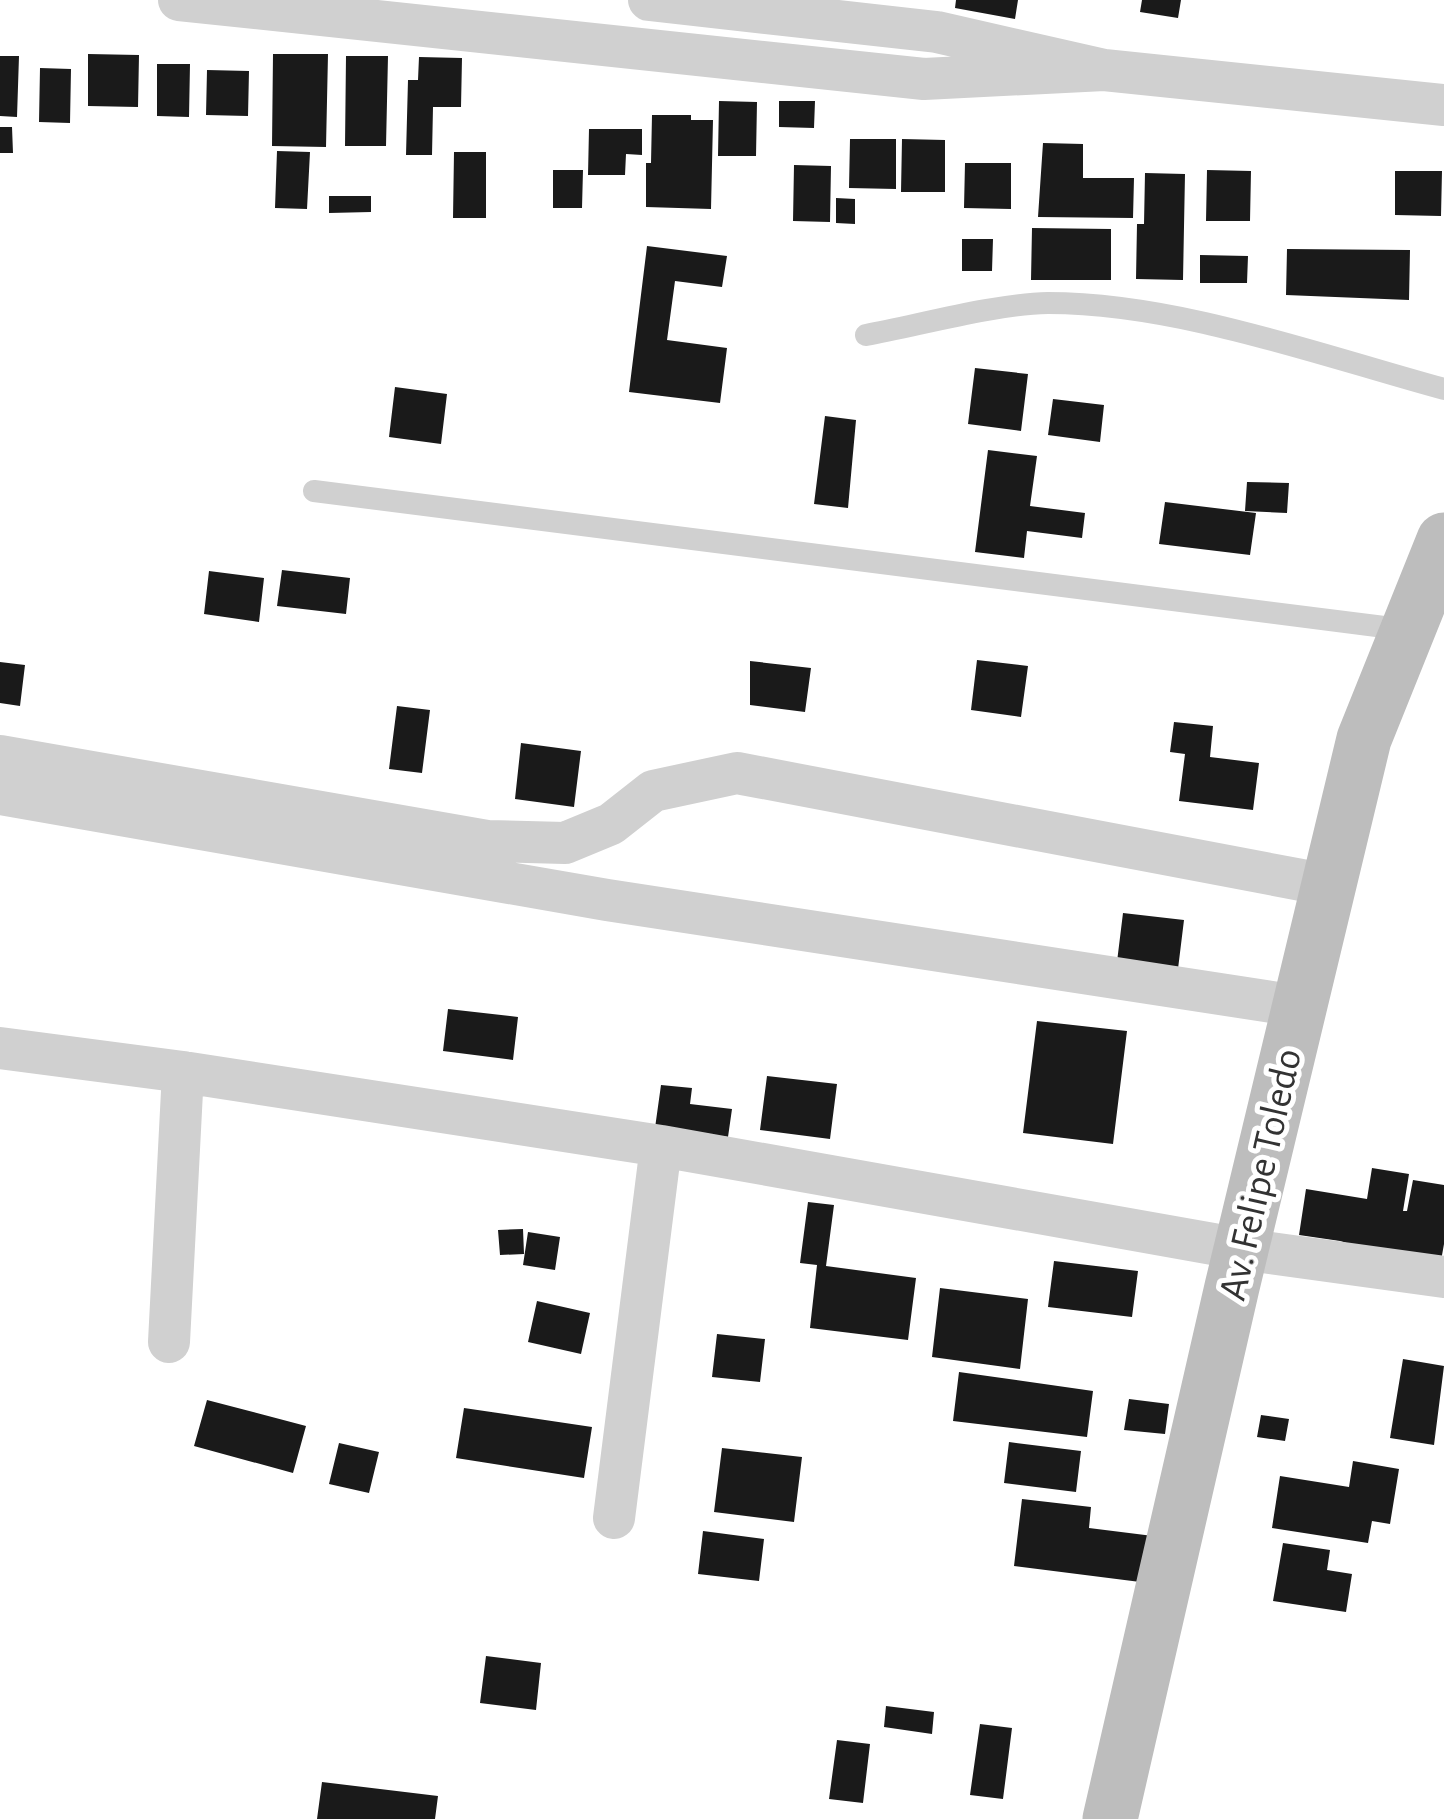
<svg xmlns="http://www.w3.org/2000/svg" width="1444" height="1819" viewBox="0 0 1444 1819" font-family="'Alegreya Sans',sans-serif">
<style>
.building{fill:#1a1a1a}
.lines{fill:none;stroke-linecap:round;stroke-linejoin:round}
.service{stroke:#d0d0d0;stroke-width:22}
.minor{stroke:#d0d0d0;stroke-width:42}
.secondary{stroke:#bdbdbd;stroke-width:55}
.labels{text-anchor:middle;stroke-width:10;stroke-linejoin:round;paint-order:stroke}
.street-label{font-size:40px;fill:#333;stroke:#fff}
</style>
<rect width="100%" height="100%" fill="#fff"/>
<path class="building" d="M 956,0 L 1018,0 L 1015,19 L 955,8 Z
M 1142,0 L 1181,0 L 1178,18 L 1140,12 Z
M 88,54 L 139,55 L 138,107 L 88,106 Z
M 273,54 L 328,54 L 326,147 L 272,146 Z
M 0,56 L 19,56 L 17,117 L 0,116 Z
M 346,56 L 388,56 L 386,146 L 345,146 Z
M 419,57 L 462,58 L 461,107 L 433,107 L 432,155 L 406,155 L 408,80 L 418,80 Z
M 157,64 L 190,64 L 189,117 L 157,116 Z
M 40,68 L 71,69 L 70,123 L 39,122 Z
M 207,70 L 249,71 L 248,116 L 206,115 Z
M 719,101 L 757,102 L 756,156 L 718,156 Z
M 779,101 L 815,101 L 814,128 L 779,127 Z
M 652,115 L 691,115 L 691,120 L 713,120 L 711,209 L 646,207 L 646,163 L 651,163 Z
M 0,127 L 12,127 L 13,153 L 0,153 Z
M 589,129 L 642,129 L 642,155 L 626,154 L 625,175 L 588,175 Z
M 850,139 L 896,139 L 896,189 L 849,188 Z
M 902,139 L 945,140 L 945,192 L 901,192 Z
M 1043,143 L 1083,144 L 1083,178 L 1134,178 L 1133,218 L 1038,217 Z
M 277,151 L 310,152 L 307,209 L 275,208 Z
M 454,152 L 486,152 L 486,218 L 453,218 Z
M 965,163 L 1011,163 L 1011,209 L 964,208 Z
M 794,165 L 831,166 L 830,222 L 793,221 Z
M 553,170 L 583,170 L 582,208 L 553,208 Z
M 1207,170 L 1251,171 L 1250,221 L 1206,221 Z
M 1395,171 L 1442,171 L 1441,216 L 1395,215 Z
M 1145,173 L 1185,174 L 1183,280 L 1136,279 L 1137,224 L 1144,224 Z
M 329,196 L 371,196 L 371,212 L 329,213 Z
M 836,198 L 855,199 L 855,224 L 836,223 Z
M 1032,228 L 1111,229 L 1111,280 L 1031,280 Z
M 962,239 L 993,239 L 992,271 L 962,271 Z
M 647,246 L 727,256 L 722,287 L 675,281 L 667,340 L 727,348 L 720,403 L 629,392 Z
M 1287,249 L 1410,250 L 1409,300 L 1286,295 Z
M 1200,255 L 1248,256 L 1247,283 L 1200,283 Z
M 975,368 L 1028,374 L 1021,431 L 968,424 Z
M 395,387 L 447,394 L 441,444 L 389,437 Z
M 1053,399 L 1104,405 L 1100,442 L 1048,435 Z
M 825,416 L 856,420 L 848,508 L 814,504 Z
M 988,450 L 1037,456 L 1030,506 L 1085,513 L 1082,538 L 1027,531 L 1024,558 L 975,552 Z
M 1247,482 L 1289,483 L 1287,513 L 1245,511 Z
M 1165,502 L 1256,513 L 1250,555 L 1159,544 Z
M 282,570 L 350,578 L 346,614 L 277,606 Z
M 209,571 L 264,578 L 259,622 L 204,614 Z
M 977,660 L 1028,666 L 1021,717 L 971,710 Z
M 750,661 L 811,668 L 805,712 L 750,705 Z
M 0,662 L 25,665 L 20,706 L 0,703 Z
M 397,706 L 430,710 L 422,773 L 389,769 Z
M 1174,722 L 1213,726 L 1210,757 L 1259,763 L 1253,810 L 1179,801 L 1185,754 L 1170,752 Z
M 521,743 L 581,751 L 574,807 L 515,799 Z
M 1123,913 L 1184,920 L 1177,977 L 1116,970 Z
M 448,1009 L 518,1017 L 513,1060 L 443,1051 Z
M 1037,1021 L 1127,1031 L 1113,1144 L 1023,1133 Z
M 767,1076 L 837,1084 L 830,1139 L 760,1130 Z
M 661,1085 L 692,1088 L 690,1104 L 732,1109 L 728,1137 L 655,1128 Z
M 1372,1168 L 1409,1174 L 1403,1211 L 1407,1211 L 1413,1180 L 1444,1185 L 1444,1244 L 1439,1272 L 1340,1241 L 1299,1235 L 1306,1189 L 1367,1199 Z
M 808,1202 L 834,1205 L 826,1266 L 916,1278 L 908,1340 L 810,1328 L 817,1265 L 800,1263 Z
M 523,1229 L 524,1254 L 500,1255 L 498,1230 Z
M 528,1232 L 560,1237 L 555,1270 L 523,1265 Z
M 1054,1261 L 1138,1271 L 1132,1317 L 1048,1307 Z
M 940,1288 L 1028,1299 L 1020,1369 L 932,1357 Z
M 537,1301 L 590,1313 L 581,1354 L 528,1342 Z
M 717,1334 L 765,1339 L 760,1382 L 712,1377 Z
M 1403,1359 L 1444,1366 L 1434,1445 L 1390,1438 Z
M 959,1372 L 1093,1391 L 1087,1437 L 953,1421 Z
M 1129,1399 L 1169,1404 L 1165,1434 L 1124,1430 Z
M 207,1400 L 306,1426 L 293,1473 L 194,1446 Z
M 464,1408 L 592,1427 L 584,1478 L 456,1458 Z
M 1261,1415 L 1289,1419 L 1285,1441 L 1257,1437 Z
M 1009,1442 L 1081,1451 L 1076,1492 L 1004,1483 Z
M 339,1443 L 379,1452 L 369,1493 L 329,1484 Z
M 722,1448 L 802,1457 L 794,1522 L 714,1512 Z
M 1353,1461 L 1399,1469 L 1390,1524 L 1372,1521 L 1368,1543 L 1272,1528 L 1280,1476 L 1349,1487 Z
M 1022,1499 L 1091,1507 L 1089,1528 L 1161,1537 L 1156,1584 L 1014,1566 Z
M 703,1531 L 764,1539 L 759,1581 L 698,1574 Z
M 1283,1543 L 1330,1550 L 1327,1570 L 1352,1574 L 1346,1612 L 1273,1601 Z
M 486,1656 L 541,1663 L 536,1710 L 480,1703 Z
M 886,1706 L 934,1712 L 932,1734 L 884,1727 Z
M 980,1724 L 1012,1728 L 1003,1799 L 970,1795 Z
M 837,1740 L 870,1744 L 863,1803 L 829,1799 Z
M 322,1782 L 438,1796 L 435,1819 L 317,1819 Z"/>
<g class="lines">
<path class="service" d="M 866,335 C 920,325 995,304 1048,303 C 1177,303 1319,355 1444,389
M 314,491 L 1408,630"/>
<path class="minor" d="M 179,0 L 924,79 L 1104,70
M 649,0 L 937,32 L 1104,70 L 1444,105
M 0,756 L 487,841 L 565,843 L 611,824 L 653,791 L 737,773 L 1328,885
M 0,794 L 607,900 L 1298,1006
M 0,1048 L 183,1072 L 661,1146 L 1241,1249 L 1444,1277
M 169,1342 L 183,1072
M 614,1518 L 661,1146"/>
<path class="secondary" d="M 1110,1819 L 1232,1287 L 1364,739 L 1444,540"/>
</g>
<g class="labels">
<g class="street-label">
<text transform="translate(1259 1174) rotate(-77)" y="14">Av. Felipe Toledo</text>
</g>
</g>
</svg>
